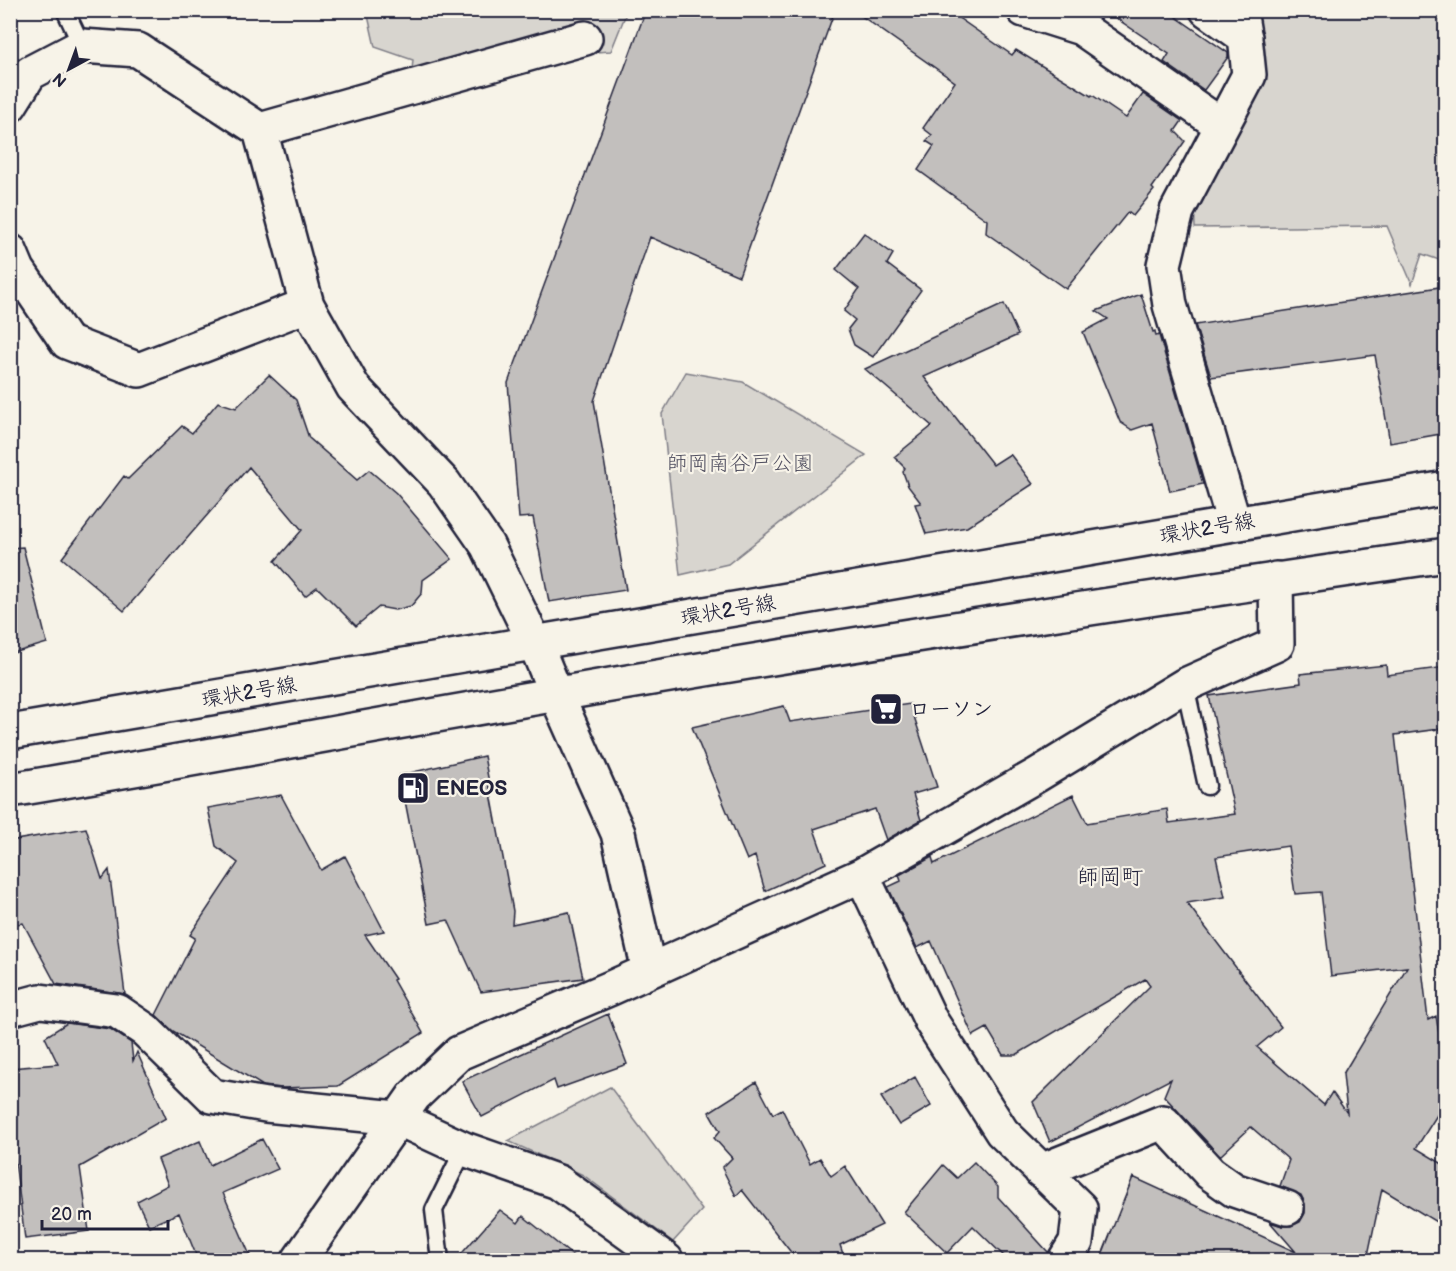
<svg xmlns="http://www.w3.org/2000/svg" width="1456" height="1271" viewBox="0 0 1456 1271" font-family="'Balsamiq Sans','Klee One',sans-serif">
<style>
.green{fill:#d8d5cf;stroke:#7d7c85;stroke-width:1.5}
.building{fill:#c2bfbd;stroke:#22223b;stroke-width:1.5;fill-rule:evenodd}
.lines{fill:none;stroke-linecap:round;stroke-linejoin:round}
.service-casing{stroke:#22223b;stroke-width:21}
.minor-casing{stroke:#22223b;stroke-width:38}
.primary-casing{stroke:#22223b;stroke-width:38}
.service{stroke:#f7f3e8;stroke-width:16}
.minor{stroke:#f7f3e8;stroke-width:33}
.primary{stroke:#f7f3e8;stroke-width:33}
.labels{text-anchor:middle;stroke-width:4.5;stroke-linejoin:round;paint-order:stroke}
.park-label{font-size:21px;fill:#504f60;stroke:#f7f3e8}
.street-label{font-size:21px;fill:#22223b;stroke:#f7f3e8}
.poi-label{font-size:21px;font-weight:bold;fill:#22223b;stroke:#f7f3e8;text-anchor:start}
.neighbourhood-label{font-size:22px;fill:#22223b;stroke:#f7f3e8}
</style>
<rect width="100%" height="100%" fill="#f7f3e8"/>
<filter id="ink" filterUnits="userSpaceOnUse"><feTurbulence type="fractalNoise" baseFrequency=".0167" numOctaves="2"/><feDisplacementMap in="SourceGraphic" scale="12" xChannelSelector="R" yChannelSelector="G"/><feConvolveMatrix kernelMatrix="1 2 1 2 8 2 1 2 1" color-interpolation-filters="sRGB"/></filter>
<g filter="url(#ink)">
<path class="green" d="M 367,11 L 627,11 L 611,51 L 596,52 L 592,22 L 412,70 L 413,60 L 375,47 Z
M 1248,11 L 1445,11 L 1445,262 L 1422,254 L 1412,284 L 1387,226 L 1195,228 L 1194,194 L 1216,155 Z
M 686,372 L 743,382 L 866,455 L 728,564 L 680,575 L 662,414 Z
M 610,1087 L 702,1210 L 673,1242 L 583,1175 L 508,1141 Z"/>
<path class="building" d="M 646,10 L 835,10 L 739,276 L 650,237 L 594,401 L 626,590 L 549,602 L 533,517 L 519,518 L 508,383 Z
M 853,10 L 947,10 L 1012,55 L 1016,50 L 1091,96 L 1092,95 L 1126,118 L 1143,94 L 1182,121 L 1175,131 L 1185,141 L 1152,188 L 1154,190 L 1133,216 L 1128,212 L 1066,289 L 986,233 L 987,220 L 918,170 L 934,146 L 926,141 L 932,135 L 923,128 L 955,82 Z
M 1104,10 L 1166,10 L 1228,53 L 1228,57 L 1204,90 L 1164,62 L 1169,54 Z
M 864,233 L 893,254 L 887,264 L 921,290 L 873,357 L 854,345 L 848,329 L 855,320 L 844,311 L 859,289 L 836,270 Z
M 1446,286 L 1446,433 L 1390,443 L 1375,355 L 1211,377 L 1195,325 Z
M 1141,294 L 1153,332 L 1155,331 L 1156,336 L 1159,335 L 1203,484 L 1170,491 L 1152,423 L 1132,430 L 1120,422 L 1083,332 L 1108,319 L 1096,311 Z
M 1004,304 L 1018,335 L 924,377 L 993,465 L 1010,454 L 1033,484 L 967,527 L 926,534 L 915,504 L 921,503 L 908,486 L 903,472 L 905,468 L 894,457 L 932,426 L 865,369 Z
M 269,375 L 296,400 L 309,438 L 357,480 L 369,470 L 396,493 L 452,559 L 423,580 L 422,593 L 411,606 L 395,610 L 379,607 L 356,626 L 317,587 L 305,596 L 275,561 L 302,530 L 249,467 L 124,611 L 62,558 L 124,476 L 128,479 L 182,426 L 192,433 L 218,402 L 236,408 Z
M 23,547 L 47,643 L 10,654 L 10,548 Z
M 1386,665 L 1387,675 L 1446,667 L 1446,728 L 1395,735 L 1428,1020 L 1436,1016 L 1446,1075 L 1446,1101 L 1416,1148 L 1446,1166 L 1446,1228 L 1382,1189 L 1367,1260 L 1100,1260 L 1133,1177 L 1296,1252 L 1270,1222 L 1282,1226 L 1291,1226 L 1300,1222 L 1305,1213 L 1305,1204 L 1301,1195 L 1280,1186 L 1289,1160 L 1251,1127 L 1220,1156 L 1164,1096 L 1171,1079 L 1050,1142 L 1033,1102 L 1150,986 L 1145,979 L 1016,1055 L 1003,1055 L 987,1028 L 973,1036 L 931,941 L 917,948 L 888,887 L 901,881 L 899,875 L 932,857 L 934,864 L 1073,795 L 1087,823 L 1167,809 L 1169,823 L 1235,814 L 1209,696 L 1301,683 L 1300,674 ZM 1288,846 L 1295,894 L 1321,892 L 1331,976 L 1407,967 L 1343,1074 L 1347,1113 L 1332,1092 L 1324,1105 L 1257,1047 L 1281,1027 L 1187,903 L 1225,897 L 1216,857 Z
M 910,704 L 937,787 L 913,794 L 921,820 L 886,840 L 875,809 L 814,829 L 826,863 L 765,891 L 755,856 L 747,860 L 692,727 L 784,706 L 790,722 Z
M 484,756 L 513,911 L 512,924 L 569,912 L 583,978 L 481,992 L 448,920 L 429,924 L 400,775 Z
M 281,795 L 321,870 L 345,856 L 384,931 L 365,935 L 395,979 L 393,980 L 423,1033 L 338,1086 L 282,1088 L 263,1086 L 173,1031 L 156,1015 L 195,938 L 190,935 L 238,863 L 216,846 L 208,808 Z
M 86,828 L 102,879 L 109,870 L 125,994 L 56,984 L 23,923 L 10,925 L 10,841 Z
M 608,1014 L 627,1064 L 557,1089 L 554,1080 L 482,1117 L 462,1081 Z
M 67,1023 L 110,1029 L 131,1043 L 133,1061 L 137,1052 L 166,1118 L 80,1167 L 89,1231 L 25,1239 L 10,1122 L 10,1068 L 58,1064 L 45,1037 Z
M 915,1077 L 931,1106 L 899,1125 L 881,1097 Z
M 756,1082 L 773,1114 L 782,1109 L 810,1164 L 820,1158 L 831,1176 L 845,1166 L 882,1225 L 840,1245 L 845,1260 L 797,1260 L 742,1190 L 736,1196 L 722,1168 L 732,1158 L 714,1138 L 720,1131 L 709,1112 Z
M 262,1139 L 278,1169 L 223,1193 L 252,1260 L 198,1260 L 179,1213 L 149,1226 L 137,1201 L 168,1185 L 158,1159 L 200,1141 L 210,1165 Z
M 974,1162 L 998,1187 L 998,1197 L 1048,1252 L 1046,1260 L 1008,1260 L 973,1226 L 947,1253 L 904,1212 L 943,1165 L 957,1178 Z
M 500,1210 L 518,1223 L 523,1216 L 578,1260 L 456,1260 Z"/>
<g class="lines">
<defs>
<path id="service" d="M 65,10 L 82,46
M 1185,685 L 1207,786
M 440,1260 L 434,1210 L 464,1149"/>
<path id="minor" d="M 1024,10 L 1081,28 L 1221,125
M 1207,10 L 1245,37
M 10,105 L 30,73 L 82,46 L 138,50 L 260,130 L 585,38
M 260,130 L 307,305 L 353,387 L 444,483 L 487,545 L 535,643 L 556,694 L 618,833 L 649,971
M 10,251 L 18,270 L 67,342 L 139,370 L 307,305
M 1234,523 L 1170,305 L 1164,265 L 1177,211 L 1249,75 L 1246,46 L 1240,10
M 862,875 L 931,1021 L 1002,1132 L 1080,1208 L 1076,1242 L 1065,1260
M 10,1009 L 40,1001 L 117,1011 L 145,1030 L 212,1096 L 266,1105 L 397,1118 L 464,1149 L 558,1182 L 666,1260
M 1041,1171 L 1163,1122 L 1210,1173 L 1234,1190 L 1287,1208
M 299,1260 L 414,1096 L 459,1053 L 611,988 L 862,875 L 1037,775 L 1185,685 L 1277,644 L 1276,579"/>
<path id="primary" d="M 10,732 L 1446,488
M 10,790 C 193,760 375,725 558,694 C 853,643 1149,598 1446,555"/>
</defs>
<use href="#service" class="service-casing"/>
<use href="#minor" class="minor-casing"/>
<use href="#primary" class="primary-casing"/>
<use href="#service" class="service"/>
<use href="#minor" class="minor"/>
<use href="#primary" class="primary"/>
</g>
</g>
<defs>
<symbol id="supermarket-square" viewBox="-11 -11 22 22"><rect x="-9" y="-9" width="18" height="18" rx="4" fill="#22223b" stroke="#f7f3e8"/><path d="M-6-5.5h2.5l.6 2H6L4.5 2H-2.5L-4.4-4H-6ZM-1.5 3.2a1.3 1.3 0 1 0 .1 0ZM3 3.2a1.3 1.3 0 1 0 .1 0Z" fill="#fff"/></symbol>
<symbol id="fuel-square" viewBox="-11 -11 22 22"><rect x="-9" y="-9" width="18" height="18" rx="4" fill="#22223b" stroke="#f7f3e8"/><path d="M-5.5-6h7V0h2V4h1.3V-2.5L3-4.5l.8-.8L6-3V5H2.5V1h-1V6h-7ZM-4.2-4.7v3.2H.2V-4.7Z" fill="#fff"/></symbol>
</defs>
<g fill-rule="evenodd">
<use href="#supermarket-square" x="867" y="690" width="38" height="38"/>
<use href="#fuel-square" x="394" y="769" width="38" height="38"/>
</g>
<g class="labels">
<g class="park-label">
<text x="740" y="470">師岡南谷戸公園</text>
</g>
<g class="street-label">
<text transform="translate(1207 528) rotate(-10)" y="7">環状2号線</text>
<text transform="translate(728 610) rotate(-10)" y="7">環状2号線</text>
<text transform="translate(249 692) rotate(-10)" y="7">環状2号線</text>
</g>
<g class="poi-label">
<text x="909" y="716">ローソン</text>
<text x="436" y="795">ENEOS</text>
</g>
<g class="neighbourhood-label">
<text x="1110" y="884">師岡町</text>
</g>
</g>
<rect width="1456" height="1271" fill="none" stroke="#f7f3e8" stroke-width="36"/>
<rect x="18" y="18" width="1420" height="1235" fill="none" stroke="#22223b" stroke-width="2" filter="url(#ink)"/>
<g transform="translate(69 69) rotate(221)" stroke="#f7f3e8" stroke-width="4.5" paint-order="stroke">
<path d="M0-4.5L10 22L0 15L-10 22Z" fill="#22223b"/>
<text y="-9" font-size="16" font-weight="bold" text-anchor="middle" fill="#22223b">N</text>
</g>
<path d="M42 1220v9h126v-9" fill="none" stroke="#22223b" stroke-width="3"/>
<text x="51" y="1220" font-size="18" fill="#22223b" stroke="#f7f3e8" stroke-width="4.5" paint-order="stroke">20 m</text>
</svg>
